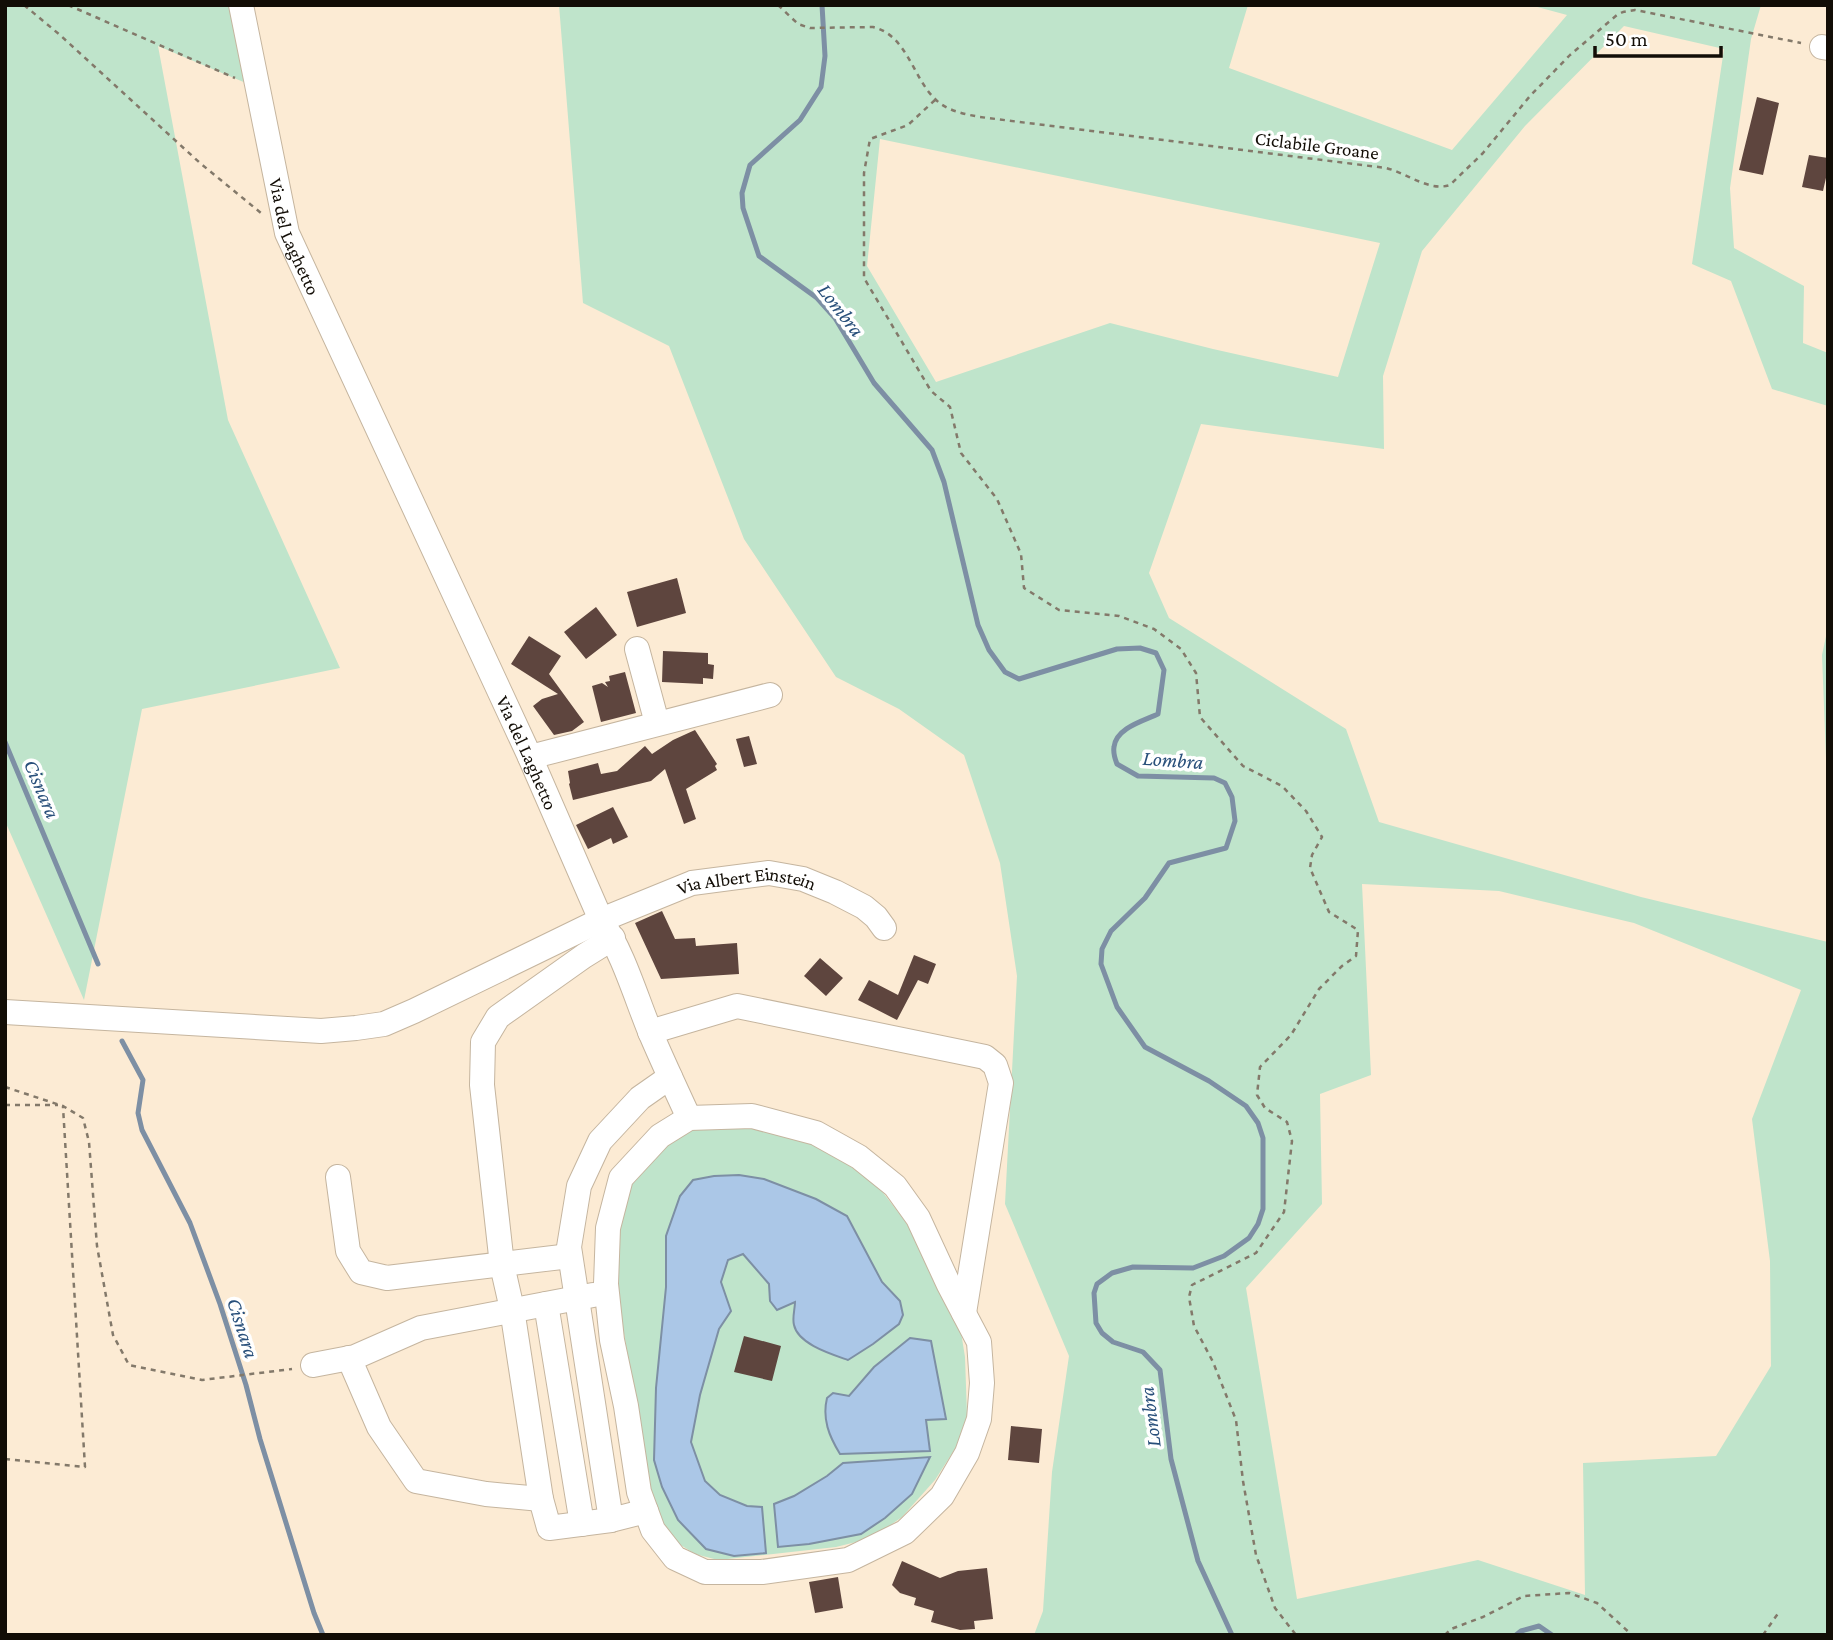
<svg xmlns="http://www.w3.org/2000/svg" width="1833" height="1640" viewBox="0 0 1833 1640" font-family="'Crimson Pro',serif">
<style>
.green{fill:#bfe4cb;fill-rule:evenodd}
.water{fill:#abc7e7;stroke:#7d8fa4;stroke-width:2}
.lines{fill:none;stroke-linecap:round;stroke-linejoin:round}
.stream{stroke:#7d8fa4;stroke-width:5}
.building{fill:#5e453e}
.minor-casing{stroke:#c5b59f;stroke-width:26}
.path{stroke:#83796a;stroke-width:2.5;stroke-dasharray:5 5;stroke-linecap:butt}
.minor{stroke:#fff;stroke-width:24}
.labels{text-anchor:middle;stroke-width:7;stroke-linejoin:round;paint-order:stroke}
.street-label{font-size:19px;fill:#120d06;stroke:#fff}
.water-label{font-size:21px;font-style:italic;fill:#284f7a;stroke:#fff}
</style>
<rect width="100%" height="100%" fill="#fcebd4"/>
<path class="green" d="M 5,5 L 241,5 L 258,88 L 158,46 L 228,420 L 340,668 L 142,709 L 84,1000 L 5,821 Z
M 559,5 L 1248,5 L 1229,68 L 1452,150 L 1567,15 L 1530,5 L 1761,5 L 1751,39 L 1730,188 L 1734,248 L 1804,286 L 1803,343 L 1828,353 L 1828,406 L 1772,389 L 1731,281 L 1692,264 L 1724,49 L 1624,26 L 1525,126 L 1422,251 L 1383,376 L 1384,449 L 1201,424 L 1149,573 L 1169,618 L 1346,729 L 1379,822 L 1641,897 L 1828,942 L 1828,1635 L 1034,1635 L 1043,1611 L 1052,1472 L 1069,1356 L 1005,1204 L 1017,976 L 1000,863 L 964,755 L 899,709 L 836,677 L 744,539 L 669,346 L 583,303 ZM 880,139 L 1380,243 L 1338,377 L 1213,349 L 1110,323 L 936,382 L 867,266 ZM 1362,884 L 1499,891 L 1634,923 L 1801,990 L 1752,1119 L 1770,1261 L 1771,1366 L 1716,1456 L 1583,1463 L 1585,1595 L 1478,1560 L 1297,1599 L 1246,1288 L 1322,1204 L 1320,1094 L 1371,1075 Z
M 1828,627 L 1828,810 L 1822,655 Z
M 754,1124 L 808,1140 L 874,1181 L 905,1221 L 916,1240 L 961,1332 L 965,1357 L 967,1415 L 960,1441 L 935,1480 L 902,1517 L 872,1538 L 836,1547 L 718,1560 L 695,1554 L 668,1537 L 659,1519 L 648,1478 L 622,1321 L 614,1239 L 635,1173 L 686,1129 Z"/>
<path class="water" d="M 739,1175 L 764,1179 L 816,1199 L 847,1216 L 882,1282 L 900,1301 L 903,1315 L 899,1324 L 873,1344 L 848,1360 C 831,1354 798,1344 794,1325 C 792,1318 795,1309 795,1302 L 777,1310 L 770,1301 L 769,1284 L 743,1254 L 728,1260 L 721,1282 L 731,1311 L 719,1329 L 700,1395 L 691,1442 L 705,1481 L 720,1495 L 747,1506 L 762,1507 L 766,1553 L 734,1556 L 706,1549 L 678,1520 L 662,1487 L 654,1460 L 656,1388 L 666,1287 L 666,1236 L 680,1196 L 693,1180 L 714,1176 Z
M 910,1338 L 931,1341 L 946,1419 L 926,1420 L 930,1451 L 840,1454 C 829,1436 822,1419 827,1398 L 833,1393 L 849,1396 L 874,1367 Z
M 930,1457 L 912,1494 L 885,1518 L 861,1534 L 809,1544 L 778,1547 L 774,1504 L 794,1496 L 827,1476 L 843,1463 Z"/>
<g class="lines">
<path class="stream" d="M 822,5 L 825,56 L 821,87 L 800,120 L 750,165 L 742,193 L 743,208 L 759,256 L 817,298 L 835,318 L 874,383 L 932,450 L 944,482 L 978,625 L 989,650 L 1005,672 L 1019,679 L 1117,649 L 1140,648 L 1156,653 L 1164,670 L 1158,714 C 1143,721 1116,728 1114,747 C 1113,753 1115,759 1117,764 L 1138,776 L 1214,778 L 1225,783 L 1232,797 L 1235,821 L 1226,848 L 1169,863 L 1145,898 L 1111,931 L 1102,949 L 1101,964 L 1117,1007 L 1145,1047 L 1209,1081 L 1246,1106 L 1258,1123 L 1263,1138 L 1263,1209 L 1258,1224 L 1249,1238 L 1224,1256 L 1193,1268 L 1133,1267 L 1112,1273 L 1097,1284 L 1094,1293 L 1096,1323 L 1102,1333 L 1113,1342 L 1143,1352 L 1160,1370 L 1171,1459 L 1198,1561 L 1232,1635
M 5,742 L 98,964
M 122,1041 L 143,1080 L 138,1113 L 142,1130 L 190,1223 L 220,1304 L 246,1385 L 260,1439 L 314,1613 L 323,1635
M 1516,1635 L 1521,1631 L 1539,1626 L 1552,1635"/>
</g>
<path class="building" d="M 1757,97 L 1779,103 L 1763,175 L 1739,170 Z
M 1809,155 L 1828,158 L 1828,169 L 1823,191 L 1802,187 Z
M 677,578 L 686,613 L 637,627 L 627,592 Z
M 596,607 L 617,635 L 586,659 L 564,632 Z
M 529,636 L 561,656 L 549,674 L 584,722 L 572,731 L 554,735 L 533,706 L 542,699 L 558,694 L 511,664 Z
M 663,651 L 708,653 L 708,664 L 714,665 L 713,679 L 703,678 L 703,684 L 662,682 Z
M 625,672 L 636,713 L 601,722 L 592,686 L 602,683 L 608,687 L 605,682 L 610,681 L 609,676 Z
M 695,730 L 717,764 L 715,766 L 717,770 L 686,789 L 696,819 L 684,824 L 665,769 L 651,781 L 573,800 L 569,784 L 570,783 L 568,771 L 598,763 L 601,774 L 617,771 L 645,746 L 652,754 L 673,740 Z
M 749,736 L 757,764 L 744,767 L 736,739 Z
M 613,807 L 628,837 L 613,844 L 611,838 L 588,849 L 576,825 Z
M 662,911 L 675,939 L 695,938 L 696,946 L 737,943 L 739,974 L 661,979 L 635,923 Z
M 914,955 L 936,964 L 928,984 L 918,980 L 897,1020 L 858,1000 L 869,980 L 898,995 Z
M 820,958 L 843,978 L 826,996 L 804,976 Z
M 744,1336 L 781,1346 L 772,1381 L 734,1372 Z
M 1011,1426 L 1042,1429 L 1039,1463 L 1008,1460 Z
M 902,1561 L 940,1578 L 958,1571 L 987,1568 L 993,1619 L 974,1621 L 975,1629 L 960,1630 L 931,1622 L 934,1611 L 914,1605 L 916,1598 L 900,1593 L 892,1585 Z
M 838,1577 L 843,1608 L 815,1613 L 809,1582 Z"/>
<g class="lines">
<defs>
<g id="minor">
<path id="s1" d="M 241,5 L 287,233 L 530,757 L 601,920 C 624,955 635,995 651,1034 C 663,1062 676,1090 689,1118"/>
<path d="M 1822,47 L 1828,48"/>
<path d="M 637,649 L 657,723"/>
<path d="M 530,757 L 770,695"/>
<path id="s2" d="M 5,1012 L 321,1031 L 356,1028 L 384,1024 L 414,1011 L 601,920 L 692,883 L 769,873 L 803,879 L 835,892 L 864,907 L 876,917 L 884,928"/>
<path d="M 650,1032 L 737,1006 L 985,1057 L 995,1065 L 1001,1083 L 964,1313"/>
<path d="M 752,1116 L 816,1133 L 859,1157 L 895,1186 L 918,1218 L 949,1285 L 979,1342 L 982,1383 L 979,1419 L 967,1453 L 942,1496 L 905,1532 L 848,1560 L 762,1572 L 705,1572 L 675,1558 L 653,1530 L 639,1492 L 626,1406 L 612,1340 L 606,1284 L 608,1228 L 621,1178 L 660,1136 L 689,1118 Z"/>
<path d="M 338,1177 L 348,1251 L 361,1272 L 387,1278 L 570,1256"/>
<path d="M 546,1304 L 582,1524"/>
<path d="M 349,1358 L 379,1427 L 416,1481 L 486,1494 L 541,1499"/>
<path d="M 313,1365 L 355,1357 L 421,1328 L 593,1295"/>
<path d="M 646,1511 L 611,1520 L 569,1247 L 579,1186 L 600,1141 L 640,1098 L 670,1077"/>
<path d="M 611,1520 L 549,1528 L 541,1499 L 512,1309 L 502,1265 L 482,1085 L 483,1042 L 498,1017 L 584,956 L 613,938"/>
</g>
</defs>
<use href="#minor" class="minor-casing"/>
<path class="path" d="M 24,5 L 60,35 L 200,163 L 261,213
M 68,5 L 235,78
M 778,5 L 798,24 L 810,28 L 873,27 C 907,35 913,78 935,99 C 947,111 964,114 980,117 L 1386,168 C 1407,173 1429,192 1450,185 L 1483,153 L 1530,96 L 1570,55 L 1617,15 L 1623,12 L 1635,10 L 1801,43
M 935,100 L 908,125 L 870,139 L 864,173 L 864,278 L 931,391 L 950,407 L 961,453 L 997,499 L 1021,554 L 1024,588 L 1059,610 L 1119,616 L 1154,629 L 1181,649 L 1196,673 L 1200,717 L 1243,766 L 1282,786 L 1306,811 L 1322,837 L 1312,855 L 1310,868 L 1329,912 L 1358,930 L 1356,956 L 1342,966 L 1319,989 L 1291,1035 L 1260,1067 L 1257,1095 L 1265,1108 L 1287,1122 L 1292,1141 L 1284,1212 L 1256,1253 L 1192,1285 L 1189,1297 L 1194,1326 L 1213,1362 L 1236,1420 L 1243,1481 L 1256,1555 L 1275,1608 L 1296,1635
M 5,1087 L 63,1106 L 83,1118 L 89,1142 L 97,1246 L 113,1335 L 129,1365 L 202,1380 L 292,1369
M 5,1105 L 58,1105
M 5,1459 L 85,1467 L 63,1107
M 1445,1635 L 1451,1629 L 1483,1617 L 1524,1596 L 1569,1593 L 1597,1603 L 1632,1635
M 1763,1635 L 1779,1612"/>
<use href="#minor" class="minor"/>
</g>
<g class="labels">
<g class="street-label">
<text transform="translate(1317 145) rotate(7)" y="7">Ciclabile Groane</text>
<text dy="7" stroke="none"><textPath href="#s1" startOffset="238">Via del Laghetto</textPath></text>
<text dy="7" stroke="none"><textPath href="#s1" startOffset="805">Via del Laghetto</textPath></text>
<text dy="7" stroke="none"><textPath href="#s2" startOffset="774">Via Albert Einstein</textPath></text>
</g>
<g class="water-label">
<text transform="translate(841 310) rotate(52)" y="7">Lombra</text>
<text transform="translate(1173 760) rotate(4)" y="7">Lombra</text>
<text transform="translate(42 789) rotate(67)" y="7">Cisnara</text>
<text transform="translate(243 1328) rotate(72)" y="7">Cisnara</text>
<text transform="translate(1150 1417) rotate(-97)" y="7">Lombra</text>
</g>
</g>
<rect width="1833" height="1640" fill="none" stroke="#120d06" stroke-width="14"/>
<path d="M1595 46v10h126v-10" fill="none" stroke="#120d06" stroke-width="3.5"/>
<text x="1605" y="46" font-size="21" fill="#120d06" stroke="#ffffff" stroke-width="5" paint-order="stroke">50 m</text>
</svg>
